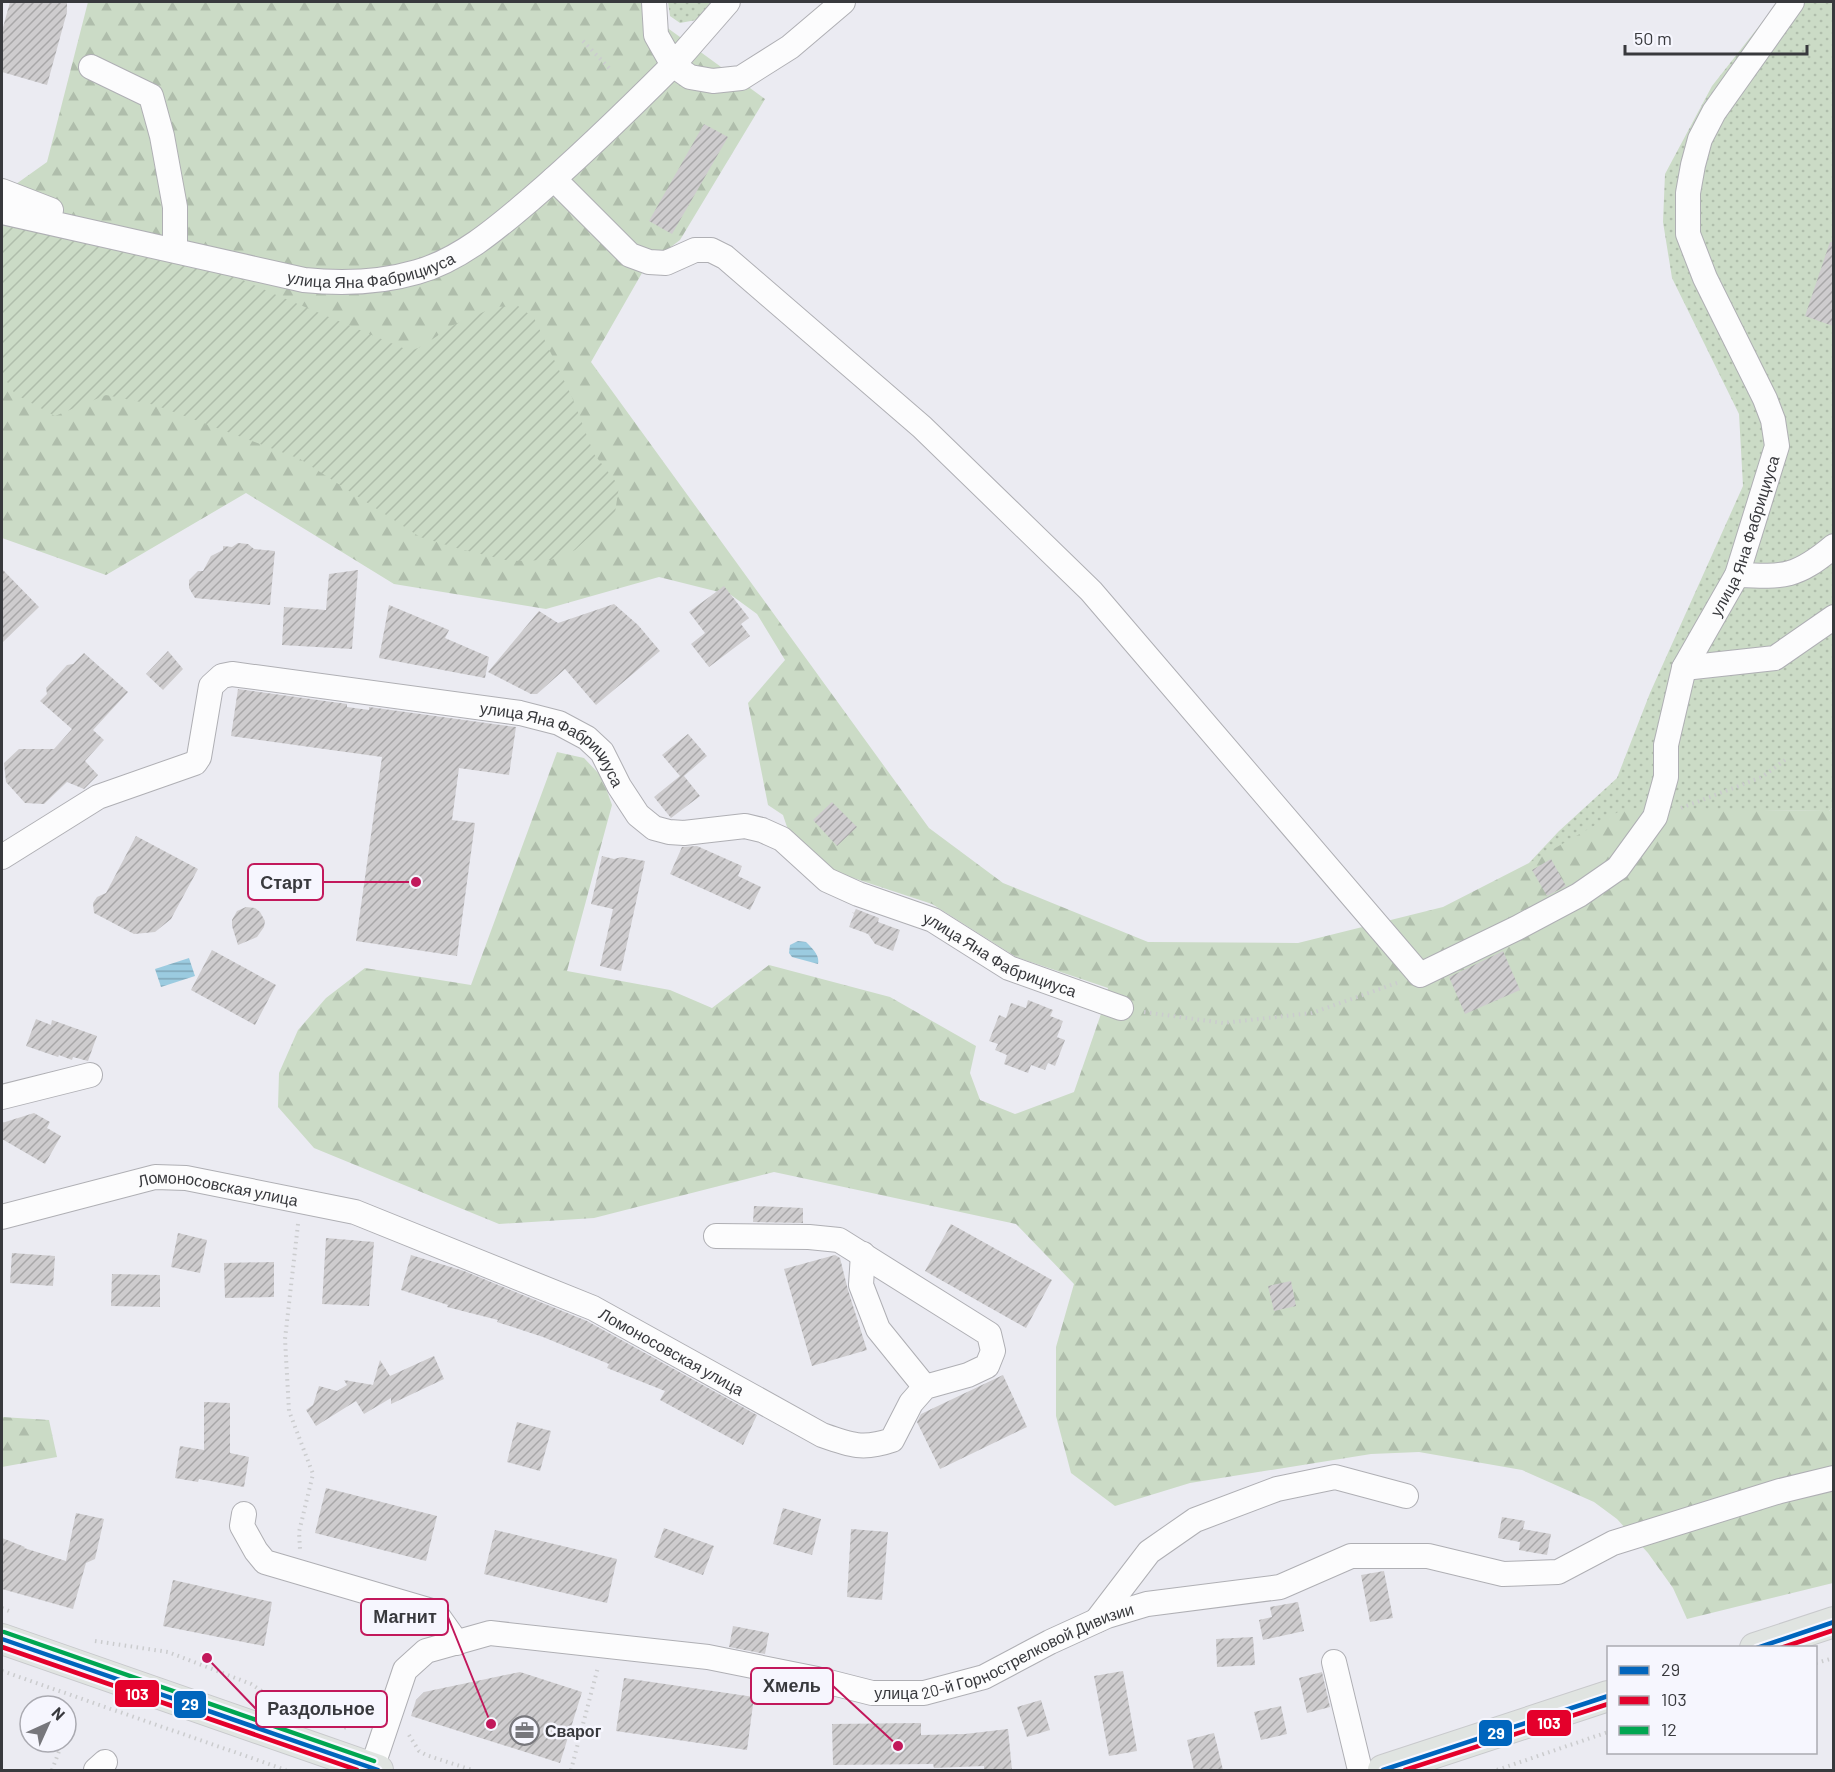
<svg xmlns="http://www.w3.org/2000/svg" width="1835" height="1772" viewBox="0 0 1835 1772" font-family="Barlow,sans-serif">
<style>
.grass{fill:url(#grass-dots)}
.forest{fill:url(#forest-firs)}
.garden{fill:url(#garden-furrows)}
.water{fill:url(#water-rules)}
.building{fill:url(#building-hatch)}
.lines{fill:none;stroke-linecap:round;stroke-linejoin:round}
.minor-casing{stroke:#afafb4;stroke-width:26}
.major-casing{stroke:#c8c9cc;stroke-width:32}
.path{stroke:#cbccce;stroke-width:4;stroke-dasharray:1.5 4.5;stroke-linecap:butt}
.minor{stroke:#fcfcfd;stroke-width:24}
.major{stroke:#e0e4e1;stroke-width:30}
.bus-1-casing{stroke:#f6f6fe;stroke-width:9}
.bus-2-casing{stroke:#f6f6fe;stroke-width:9}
.bus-3-casing{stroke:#f6f6fe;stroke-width:9}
.bus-1{stroke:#0065bd;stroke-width:4.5}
.bus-2{stroke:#e4002b;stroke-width:4.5}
.bus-3{stroke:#00a651;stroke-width:4.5}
.labels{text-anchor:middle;stroke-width:5;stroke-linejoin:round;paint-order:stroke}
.street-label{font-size:16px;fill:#38393d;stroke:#f6f6fe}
.poi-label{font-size:16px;font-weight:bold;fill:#38393d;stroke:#f6f6fe;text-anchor:start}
.leader{fill:none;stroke:#c2185b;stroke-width:2}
.callout-dot{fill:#c2185b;stroke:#f6f6fe;stroke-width:2}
.callout{fill:#f6f6fe;stroke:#c2185b;stroke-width:2}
.callout-label{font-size:18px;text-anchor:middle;font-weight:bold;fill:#38393d}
.line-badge{stroke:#f6f6fe;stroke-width:2}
.badge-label{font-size:16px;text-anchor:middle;font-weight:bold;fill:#fff}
</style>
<defs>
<pattern id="grass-dots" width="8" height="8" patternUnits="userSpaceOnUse" patternTransform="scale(1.5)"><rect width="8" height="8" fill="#cbdbc6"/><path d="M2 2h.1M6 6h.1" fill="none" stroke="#afbdab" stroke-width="1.8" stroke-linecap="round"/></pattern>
<pattern id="forest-firs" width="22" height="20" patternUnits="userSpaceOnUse" patternTransform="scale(1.5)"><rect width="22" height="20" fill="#cbdbc6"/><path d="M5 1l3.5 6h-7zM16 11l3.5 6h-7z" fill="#afbdab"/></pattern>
<pattern id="garden-furrows" width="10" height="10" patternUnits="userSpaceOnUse" patternTransform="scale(1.5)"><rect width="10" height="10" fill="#cbdbc6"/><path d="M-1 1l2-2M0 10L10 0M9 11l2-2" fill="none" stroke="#afbdab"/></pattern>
<pattern id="water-rules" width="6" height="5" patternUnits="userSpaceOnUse" patternTransform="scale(1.5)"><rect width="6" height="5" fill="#9bcbe0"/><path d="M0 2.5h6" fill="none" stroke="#7fa6b7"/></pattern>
<pattern id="building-hatch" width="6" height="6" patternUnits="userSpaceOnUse" patternTransform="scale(1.5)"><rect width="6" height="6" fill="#ceccce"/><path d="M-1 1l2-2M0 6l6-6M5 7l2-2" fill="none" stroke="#a8a7a8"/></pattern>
</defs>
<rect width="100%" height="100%" fill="#ebebf2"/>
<path class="grass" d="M 668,2 L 714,2 L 696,20 L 680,23 L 670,16 Z
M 1778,2 L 1833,2 L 1833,807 L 1829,811 L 1745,810 L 1529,863 L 1559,831 L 1617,778 L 1650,693 L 1743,486 L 1739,414 L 1672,278 L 1663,222 L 1665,174 L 1712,86 Z"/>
<path class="forest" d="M 88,2 L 643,2 L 647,13 L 765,99 L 680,240 L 646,266 L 591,362 L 929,828 L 1003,883 L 1148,942 L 1298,943 L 1443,907 L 1529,863 L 1625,808 L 1829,811 L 1833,807 L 1833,1583 L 1687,1619 L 1673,1588 L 1648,1553 L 1617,1519 L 1594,1502 L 1522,1470 L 1419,1452 L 1371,1454 L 1190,1483 L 1115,1506 L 1071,1473 L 1056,1416 L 1056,1347 L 1074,1284 L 1016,1224 L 774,1172 L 594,1218 L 499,1224 L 314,1148 L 278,1107 L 279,1073 L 298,1030 L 326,998 L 365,968 L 471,985 L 557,752 L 584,758 L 602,777 L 612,805 L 567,971 L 670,990 L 712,1008 L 769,965 L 890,997 L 976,1046 L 970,1073 L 980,1100 L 1015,1114 L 1074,1092 L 1102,1011 L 1108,988 L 1016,957 L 932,904 L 835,872 L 787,827 L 783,815 L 768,805 L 748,703 L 785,660 L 757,614 L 731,595 L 659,577 L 546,609 L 394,584 L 246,493 L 106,575 L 2,538 L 2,194 L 47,162 Z
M 2,1417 L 49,1420 L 57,1457 L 2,1467 Z"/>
<path class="garden" d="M 2,219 L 205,263 L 274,294 L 410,351 L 423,346 L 451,326 L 495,307 L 518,306 L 534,318 L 572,397 L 594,454 L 619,486 L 615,513 L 575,550 L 551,560 L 510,561 L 460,549 L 420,537 L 300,459 L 155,405 L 106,395 L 55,416 L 15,394 L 2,374 Z"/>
<path class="water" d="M 798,941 L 806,942 C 812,948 820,955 818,964 L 792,957 L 789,953 L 790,945 Z
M 189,958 L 195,976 L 161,987 L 155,969 Z"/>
<path class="building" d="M 10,2 L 67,2 L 67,12 L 47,85 L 2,72 L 2,31 Z
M 704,124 L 728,137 L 672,234 L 649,221 Z
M 1830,242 L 1833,242 L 1833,326 L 1805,316 Z
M 238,543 L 248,544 L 254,549 L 275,551 L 270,605 L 195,598 L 189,588 L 189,580 L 198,571 L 203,571 L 211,556 L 223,550 L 223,546 L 232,547 Z
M 2,569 L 39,607 L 2,643 Z
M 358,570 L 352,649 L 282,645 L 284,607 L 326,610 L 329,574 Z
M 724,586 L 749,618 L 741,624 L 750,636 L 709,667 L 691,644 L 705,633 L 689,612 Z
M 614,604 L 638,625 L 660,651 L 596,705 L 565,669 L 537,694 L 531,694 L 488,672 L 539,611 L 558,623 Z
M 389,605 L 449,630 L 445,638 L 489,657 L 485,678 L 379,658 Z
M 168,651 L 183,669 L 163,690 L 146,674 Z
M 84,653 L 128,692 L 93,730 L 104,740 L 85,761 L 98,775 L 84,789 L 67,782 L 44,804 L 25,803 L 6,782 L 4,763 L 19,749 L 54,749 L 72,729 L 40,701 L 47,694 L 46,688 L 67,665 L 73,664 Z
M 238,689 L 347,704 L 347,707 L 369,710 L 369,707 L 516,727 L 509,775 L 459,768 L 452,820 L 475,823 L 457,956 L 356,941 L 382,757 L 231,736 Z
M 688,734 L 707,756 L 684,776 L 700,796 L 671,818 L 654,797 L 680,776 L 662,755 Z
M 832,802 L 857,827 L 837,846 L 813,820 Z
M 136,836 L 198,869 L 171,919 L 155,932 L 134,934 L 94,913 L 93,903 L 97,897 L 106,893 Z
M 697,846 L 742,866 L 738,876 L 761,887 L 750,910 L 670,874 L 682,847 Z
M 602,856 L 614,859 L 622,857 L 645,861 L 621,971 L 600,966 L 613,909 L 591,904 Z
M 1551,859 L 1566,886 L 1547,896 L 1532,870 Z
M 246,907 L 255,908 L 260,912 L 265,921 L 264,927 L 257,937 L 238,945 L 232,926 L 232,920 L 237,911 Z
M 856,909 L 879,918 L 878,922 L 900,930 L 893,951 L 875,944 L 868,934 L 849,927 L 854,914 L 852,912 L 854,913 Z
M 212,950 L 276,985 L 255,1025 L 191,990 Z
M 1503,951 L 1520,990 L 1465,1014 L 1449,977 Z
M 1028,1000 L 1053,1010 L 1050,1016 L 1063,1021 L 1057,1037 L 1065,1040 L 1055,1066 L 1048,1063 L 1045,1070 L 1031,1065 L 1028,1073 L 1004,1064 L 1007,1055 L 995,1050 L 998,1044 L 989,1041 L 999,1015 L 1006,1018 L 1011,1003 L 1026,1008 Z
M 36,1019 L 51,1025 L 52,1020 L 97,1036 L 88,1061 L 73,1057 L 72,1060 L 59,1055 L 58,1057 L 26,1046 Z
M 34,1113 L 50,1122 L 47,1128 L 61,1136 L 45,1164 L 2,1139 L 2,1123 Z
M 754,1206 L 803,1208 L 803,1223 L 753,1222 Z
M 951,1224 L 1052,1280 L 1026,1328 L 925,1271 Z
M 178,1233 L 207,1240 L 200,1273 L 171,1267 Z
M 326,1238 L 374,1242 L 369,1306 L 322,1304 Z
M 12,1253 L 55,1256 L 53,1286 L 10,1283 Z
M 411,1255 L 464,1271 L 587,1321 L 757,1415 L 743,1445 L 660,1400 L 665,1391 L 607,1368 L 609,1364 L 543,1337 L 497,1322 L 498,1320 L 447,1307 L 448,1305 L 401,1290 Z
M 835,1255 L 840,1258 L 848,1290 L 867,1350 L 812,1366 L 784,1269 Z
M 274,1262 L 274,1297 L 225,1298 L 224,1263 Z
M 112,1274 L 160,1275 L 160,1307 L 111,1306 Z
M 1291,1281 L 1296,1306 L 1274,1311 L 1268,1286 Z
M 434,1356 L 444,1379 L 391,1404 L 391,1398 L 364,1414 L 356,1401 L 316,1426 L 306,1410 L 313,1405 L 319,1386 L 337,1391 L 347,1385 L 344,1380 L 373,1385 L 380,1360 L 390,1376 Z
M 1003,1375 L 1027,1427 L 940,1469 L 917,1422 L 921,1414 Z
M 204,1402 L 230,1403 L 230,1453 L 249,1457 L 244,1487 L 199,1479 L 198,1482 L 175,1478 L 180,1446 L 204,1450 Z
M 517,1422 L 551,1431 L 540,1471 L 507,1462 Z
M 326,1488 L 437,1516 L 426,1561 L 315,1533 Z
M 783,1508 L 821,1519 L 812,1555 L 773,1544 Z
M 76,1513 L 104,1519 L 95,1559 L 86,1563 L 73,1609 L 2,1589 L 2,1538 L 25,1547 L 24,1548 L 66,1561 Z
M 1502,1517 L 1525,1521 L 1523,1529 L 1551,1534 L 1547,1555 L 1519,1550 L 1520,1542 L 1498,1538 Z
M 664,1528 L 714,1546 L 703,1575 L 654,1557 Z
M 851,1529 L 888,1532 L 882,1600 L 847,1597 Z
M 495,1530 L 617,1559 L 607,1603 L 484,1574 Z
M 1384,1571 L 1393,1618 L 1370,1622 L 1361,1575 Z
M 173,1580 L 272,1602 L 264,1646 L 163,1626 Z
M 1298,1602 L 1304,1631 L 1263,1640 L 1259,1620 L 1272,1617 L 1270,1607 Z
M 733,1626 L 769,1633 L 765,1654 L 729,1647 Z
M 1253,1637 L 1255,1665 L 1217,1667 L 1216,1639 Z
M 1123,1671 L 1137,1751 L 1109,1756 L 1094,1676 Z
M 520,1672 L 582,1692 L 560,1763 L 411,1716 L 416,1700 L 424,1692 Z
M 1322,1672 L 1330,1707 L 1307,1713 L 1299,1678 Z
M 624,1678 L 754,1697 L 747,1750 L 616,1731 Z
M 1041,1700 L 1050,1730 L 1027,1737 L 1017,1707 Z
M 1281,1706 L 1287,1734 L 1261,1740 L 1254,1712 Z
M 921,1723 L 921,1735 L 965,1734 L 1008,1729 L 1012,1770 L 984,1770 L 984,1766 L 934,1768 L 933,1764 L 833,1765 L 832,1724 Z
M 1214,1733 L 1223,1770 L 1194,1770 L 1187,1740 Z"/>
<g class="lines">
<defs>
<g id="minor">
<path d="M 654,2 L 656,35 L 673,65 L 728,2"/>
<path d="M 91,67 L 151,96 L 162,136 L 175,207 L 175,250"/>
<path id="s1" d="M 554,179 L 630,255 L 649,262 L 666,263 L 695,250 L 711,250 L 725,257 L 922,427 L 1091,591 L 1420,975 L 1517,928 L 1579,895 L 1618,868 L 1655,817 L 1666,777 L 1666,745 L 1684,668 L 1737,575 L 1777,446 L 1773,420 L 1765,399 L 1705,278 L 1688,234 L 1688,193 L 1693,165 L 1700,139 L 1714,112 L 1792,2"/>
<path d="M 2,191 L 51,210"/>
<path id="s2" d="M 2,212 L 304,280 C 342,284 379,283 417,272 C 460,260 497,228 531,199 C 581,156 627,111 673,65 L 690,77 L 713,81 L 741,78 L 790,47 L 843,2"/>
<path d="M 1737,575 C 1784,577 1796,578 1834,546"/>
<path d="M 1684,668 L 1775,658 L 1834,617"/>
<path id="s3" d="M 2,857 L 98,797 L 195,763 L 199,757 L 211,686 L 222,676 L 232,674 L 520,713 L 559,723 L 587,738 L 602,752 L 619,786 L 638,815 L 654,828 L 669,832 L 684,833 L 745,826 L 762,830 L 782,839 L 827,880 L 858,894 L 933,920 L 1009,968 L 1121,1008"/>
<path d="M 2,1097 L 90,1075"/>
<path id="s4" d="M 2,1217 L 155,1177 L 186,1178 L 355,1212 L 593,1308 L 822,1435 C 850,1445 863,1450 892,1440 L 911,1403 L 925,1387 L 968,1375 L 987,1366 L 993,1351 L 989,1334 L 839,1240 L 809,1237 L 716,1236"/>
<path d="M 863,1254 L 861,1285 L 878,1329 L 925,1387"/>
<path d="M 244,1514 L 242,1526 L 256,1551 L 265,1562 L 435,1612 L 457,1643"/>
<path d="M 1097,1620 L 1149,1552 L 1195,1520 L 1277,1489 L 1335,1477 L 1406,1496"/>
<path d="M 1334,1662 L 1360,1770"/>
<path id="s5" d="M 372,1768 L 405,1670 L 426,1651 L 490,1633 L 708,1657 L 817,1679 L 872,1693 L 924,1693 L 984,1677 L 1050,1642 L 1107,1616 L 1147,1604 L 1280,1587 L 1351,1556 L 1428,1556 L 1503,1574 L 1558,1572 L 1613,1543 L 1780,1491 L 1834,1478"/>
<path d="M 96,1770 L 105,1762"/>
</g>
<path id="major" d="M 2,1639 L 378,1770
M 1755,1648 L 1834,1622
M 1383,1770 L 1608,1696"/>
</defs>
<use href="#minor" class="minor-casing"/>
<use href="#major" class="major-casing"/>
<path class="path" d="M 583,41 L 612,71
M 1681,808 L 1762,777 L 1785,760
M 1144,1012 L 1223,1023 L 1312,1013 L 1397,983
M 298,1224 L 285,1339 L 289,1411 L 313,1474 L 299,1532 L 300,1549
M 2,1608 L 11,1612
M 95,1641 L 168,1652 L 251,1684 L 289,1709
M 1816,1663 L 1834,1658
M 2,1671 L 286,1770
M 344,1728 L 362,1721
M 409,1735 L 419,1751 L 426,1755 L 472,1770
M 52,1770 L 61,1746
M 571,1770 L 598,1667
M 1497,1770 L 1608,1732"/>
<use href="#minor" class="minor"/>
<use href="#major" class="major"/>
<defs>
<path id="bus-1" d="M 2,1639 L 378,1770
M 1757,1648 L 1834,1622
M 1383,1770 L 1608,1696"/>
<path id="bus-2" d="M 2,1647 L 357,1770
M 1781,1648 L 1834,1630
M 1405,1770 L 1608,1704"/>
<path id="bus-3" d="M 4,1632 L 374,1761"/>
</defs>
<use href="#bus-1" class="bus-1-casing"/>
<use href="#bus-2" class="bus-2-casing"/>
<use href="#bus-3" class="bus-3-casing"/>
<use href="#bus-1" class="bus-1"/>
<use href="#bus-2" class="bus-2"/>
<use href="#bus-3" class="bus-3"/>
</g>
<defs>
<symbol id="office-ring" viewBox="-11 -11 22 22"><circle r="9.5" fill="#f6f6fe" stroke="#77777c" stroke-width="1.5"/><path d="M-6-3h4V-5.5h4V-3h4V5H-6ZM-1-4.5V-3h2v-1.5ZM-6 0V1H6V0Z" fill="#77777c"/></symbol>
</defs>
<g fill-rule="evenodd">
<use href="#office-ring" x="508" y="1714" width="33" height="33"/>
</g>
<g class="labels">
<g class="street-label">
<text dy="6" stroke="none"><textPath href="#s2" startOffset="378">улица Яна Фабрициуса</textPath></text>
<text dy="6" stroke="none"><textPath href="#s1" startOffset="1797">улица Яна Фабрициуса</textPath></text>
<text dy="6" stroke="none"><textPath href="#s3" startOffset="656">улица Яна Фабрициуса</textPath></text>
<text dy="6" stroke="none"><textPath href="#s3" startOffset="1178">улица Яна Фабрициуса</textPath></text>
<text dy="6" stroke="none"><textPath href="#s4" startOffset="222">Ломоносовская улица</textPath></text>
<text dy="6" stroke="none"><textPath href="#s4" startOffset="708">Ломоносовская улица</textPath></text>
<text dy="6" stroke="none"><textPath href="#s5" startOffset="726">улица 20-й Горнострелковой Дивизии</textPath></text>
</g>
<g class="poi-label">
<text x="545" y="1737">Сварог</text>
</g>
</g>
<path class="leader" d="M416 882L323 882M491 1724L448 1617M898 1746L833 1686M207 1658L256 1709"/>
<g class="callout-dot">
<circle cx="416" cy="882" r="6"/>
<circle cx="491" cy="1724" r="6"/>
<circle cx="898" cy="1746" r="6"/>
<circle cx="207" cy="1658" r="6"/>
</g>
<g class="callout">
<rect x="248" y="864" width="75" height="36" rx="6"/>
<rect x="361" y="1599" width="87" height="36" rx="6"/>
<rect x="751" y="1668" width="82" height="36" rx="6"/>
<rect x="256" y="1691" width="131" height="36" rx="6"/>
</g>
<g class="callout-label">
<text x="286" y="889">Старт</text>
<text x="405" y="1623">Магнит</text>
<text x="792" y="1692">Хмель</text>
<text x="321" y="1715">Раздольное</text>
</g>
<g class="line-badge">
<rect x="114" y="1679" width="46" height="29" rx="6" fill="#e4002b"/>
<rect x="173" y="1690" width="34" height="29" rx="6" fill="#0065bd"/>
<rect x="1526" y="1709" width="46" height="28" rx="6" fill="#e4002b"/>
<rect x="1478" y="1719" width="35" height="28" rx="6" fill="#0065bd"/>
</g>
<g class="badge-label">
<text x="137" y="1700">103</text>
<text x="190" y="1710">29</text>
<text x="1549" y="1729">103</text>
<text x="1496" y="1739">29</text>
</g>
<rect width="1835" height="1772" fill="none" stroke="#38393d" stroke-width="6"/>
<rect x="1607" y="1646" width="210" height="108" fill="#f6f6fe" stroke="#aaaab1" stroke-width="1.5"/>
<rect x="1619" y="1666" width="30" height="9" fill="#0065bd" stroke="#aaaab1" stroke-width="1.5"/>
<text x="1661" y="1676" font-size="18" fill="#38393d">29</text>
<rect x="1619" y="1696" width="30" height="9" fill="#e4002b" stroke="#aaaab1" stroke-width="1.5"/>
<text x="1661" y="1706" font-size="18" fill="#38393d">103</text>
<rect x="1619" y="1726" width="30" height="9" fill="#00a651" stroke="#aaaab1" stroke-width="1.5"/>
<text x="1661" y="1736" font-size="18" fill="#38393d">12</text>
<g transform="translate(48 1724) rotate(45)"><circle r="28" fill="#f6f6fe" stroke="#aaaab1" stroke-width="1.5"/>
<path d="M0-4.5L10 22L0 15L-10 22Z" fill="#77777c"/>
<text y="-9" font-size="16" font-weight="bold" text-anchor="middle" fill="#38393d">N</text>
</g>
<path d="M1625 45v9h182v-9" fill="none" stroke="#38393d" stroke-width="3"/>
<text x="1634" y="45" font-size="18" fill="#38393d" stroke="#f6f6fe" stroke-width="4.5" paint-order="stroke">50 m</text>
</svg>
